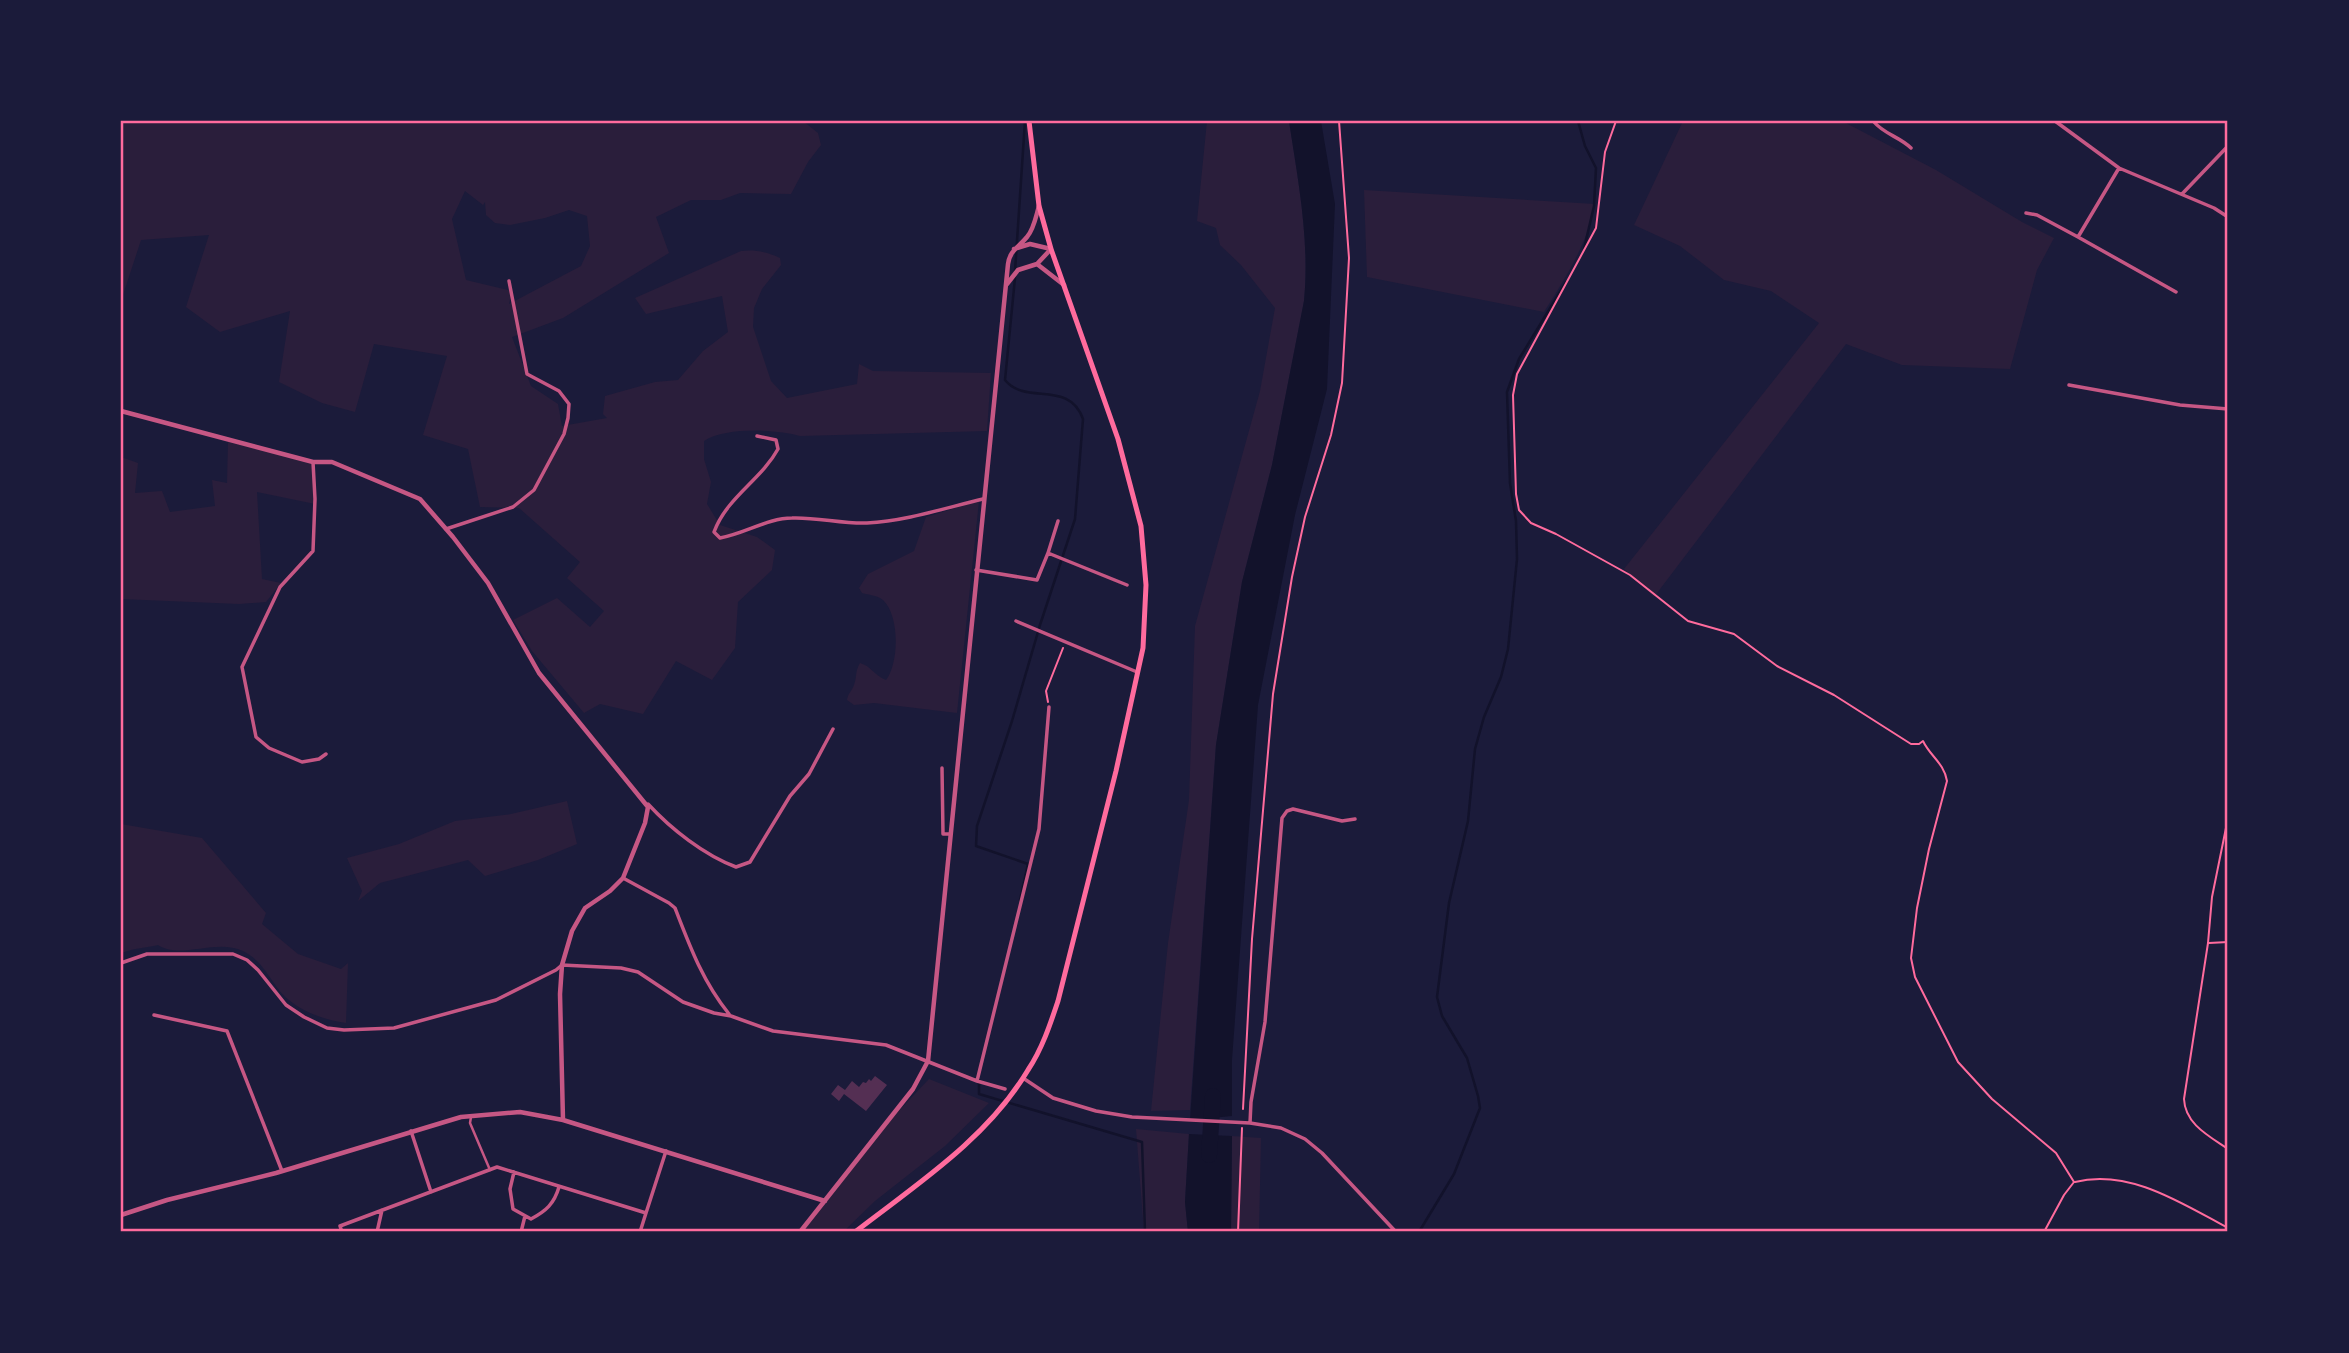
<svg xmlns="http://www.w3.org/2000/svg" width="2349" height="1353" viewBox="0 0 2349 1353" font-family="Poppins,sans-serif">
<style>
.green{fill:#2a1e3b;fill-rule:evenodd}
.water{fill:#12122b}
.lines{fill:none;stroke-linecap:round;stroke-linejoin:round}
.stream{stroke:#12122b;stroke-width:2.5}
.river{stroke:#12122b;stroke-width:16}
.building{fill:#542f53}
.path{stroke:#ff6b9d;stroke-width:2}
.pedestrian{stroke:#c65784;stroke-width:2.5}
.minor{stroke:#c65784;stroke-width:3.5}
.tertiary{stroke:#c65784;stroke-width:4.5}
.secondary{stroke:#ff6b9d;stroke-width:5}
.neatline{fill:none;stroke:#ff6b9d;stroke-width:2.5}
</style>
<rect width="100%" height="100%" fill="#1b1b3a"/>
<path class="green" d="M 121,121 L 803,121 L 818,133 L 821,145 L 808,162 L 791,194 L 740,193 L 721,200 L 691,200 L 656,217 L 669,253 L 563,318 L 512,337 L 531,386 L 558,404 L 562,426 L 607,418 L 603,414 L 605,396 L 655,382 L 678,380 L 703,351 L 728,332 L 722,296 L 646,314 L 635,298 L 741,251 C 755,249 767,252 780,258 L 781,265 L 762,289 L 754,308 L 753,327 L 771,381 L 787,398 L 857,384 L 859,364 L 873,371 L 991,373 L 987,431 L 800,436 C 775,429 726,427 704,441 L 704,459 L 711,482 L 707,504 L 720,525 L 757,537 L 775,550 L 772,570 L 738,602 L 735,648 L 712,680 L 676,661 L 643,714 L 600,704 L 584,713 L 532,651 L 513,620 L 557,598 L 590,627 L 604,611 L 567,578 L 580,562 L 519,508 L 480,507 L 468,449 L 423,435 L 447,356 L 374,344 L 355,412 L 322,403 L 279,382 L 290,311 L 220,332 L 186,307 L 209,235 L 141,240 L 121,301 ZM 465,191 L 483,205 L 485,202 L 486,215 L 495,223 L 510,225 L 545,218 L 569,210 L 587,216 L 590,246 L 581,266 L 509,304 L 512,291 L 466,280 L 452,219 Z
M 1207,121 L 1289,121 C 1298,180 1310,241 1304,301 L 1272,465 L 1242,582 L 1216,745 L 1190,1110 L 1151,1111 L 1168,943 L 1189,800 L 1195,626 L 1260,391 L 1275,308 L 1241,265 L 1220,245 L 1216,228 L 1197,221 Z
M 1683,121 L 1842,121 L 1936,170 L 2022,222 L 2054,238 L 2037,270 L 2010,369 L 1902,365 L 1846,344 L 1654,597 L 1624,569 L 1819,323 L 1771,291 L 1724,280 L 1680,246 L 1634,225 Z
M 1364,190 L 1595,204 C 1587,245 1566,277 1544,312 L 1367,277 Z
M 228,442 L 315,462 L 315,504 L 257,492 L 262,579 L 281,583 L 266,602 L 239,604 L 121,599 L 121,457 L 138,463 L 135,493 L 162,491 L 170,512 L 215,506 L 212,480 L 227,483 Z
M 979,501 L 957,713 L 874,703 L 854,705 L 847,700 C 848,693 852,691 854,685 C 857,677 855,671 860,663 C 871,666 875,676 886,680 C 899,663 900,616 883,600 C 876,595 869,595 862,593 L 859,588 L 868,574 L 914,551 L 926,517 Z
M 567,801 L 577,844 L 538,860 L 485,876 L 468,860 L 380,883 L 358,901 L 362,891 L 347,858 L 399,844 L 455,821 L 511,814 Z
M 121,824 L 202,838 L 266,913 L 262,924 L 298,954 L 341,969 L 348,963 L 346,1023 C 319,1019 291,1008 276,986 C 266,972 259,959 243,951 C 216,938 180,960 158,945 C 146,948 134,948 122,953 Z
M 929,1079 L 989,1103 L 945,1146 L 875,1201 L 843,1232 L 803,1232 L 891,1119 Z
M 1136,1129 L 1189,1134 L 1185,1202 L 1188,1232 L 1144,1232 Z
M 1232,1136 L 1261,1138 L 1259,1232 L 1231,1232 Z"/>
<path class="water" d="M 1289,121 L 1321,121 L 1335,204 L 1327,389 L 1295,515 L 1258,705 L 1232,1060 L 1232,1116 L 1190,1120 L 1216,745 L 1242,582 L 1272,465 L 1304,301 C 1310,241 1298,180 1289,121 Z
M 1189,1134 L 1232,1136 L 1231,1232 L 1188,1232 L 1185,1202 Z"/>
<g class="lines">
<path class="stream" d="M 1578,121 L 1585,146 L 1596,168 L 1594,206 L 1584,249
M 1015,271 L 1025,121
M 1015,278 L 1005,380 C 1026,406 1069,379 1083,419 L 1075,519 L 1040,625 L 1012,721 L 977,826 L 976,846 L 1028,864 L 1020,900
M 979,1080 L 979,1094 L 1142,1142 L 1145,1232
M 1419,1232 L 1454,1174 L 1480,1108 L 1478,1096 L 1467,1058 L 1442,1016 L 1437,997 L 1449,903 L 1468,821 L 1475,749 L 1484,717 L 1501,677 L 1508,649 L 1517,559 L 1516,521 L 1510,483 L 1507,392 L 1519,359 L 1566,282"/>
<path class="river" d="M 1209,1155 L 1213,1096"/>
</g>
<path class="building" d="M 875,1076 L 887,1085 L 866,1111 L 844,1094 L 839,1101 L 831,1094 L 838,1085 L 845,1090 L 852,1081 L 859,1087 L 863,1082 L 866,1083 L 869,1079 L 871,1081 Z"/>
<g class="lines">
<path class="path" d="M 1616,121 L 1605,152 L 1596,228 L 1517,374 L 1513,395 L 1516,494 L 1519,510 L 1531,523 L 1556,534 L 1630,575 L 1688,621 L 1734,634 L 1777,666 L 1834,695 L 1911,744 L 1919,744 L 1923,741 C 1930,756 1944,763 1947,781 L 1929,849 L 1917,908 L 1911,958 L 1915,977 L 1958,1062 L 1992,1099 L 2056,1153 L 2074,1182 L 2064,1195 L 2044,1232
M 1048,702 L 1046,691 L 1063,648
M 2228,818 L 2212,897 L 2208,943 L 2184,1099 C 2185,1124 2209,1136 2228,1149
M 2209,943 L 2228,942
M 1243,1109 L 1252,939 L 1273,694 L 1292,577 L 1305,517 L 1331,435 L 1342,383 L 1349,258 L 1339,121
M 2075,1182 C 2129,1168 2183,1204 2228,1228
M 1238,1232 L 1242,1128"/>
<path class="pedestrian" d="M 471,1117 L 470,1123 L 490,1170"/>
<path class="minor" d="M 2055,121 L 2119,168 L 2214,208 L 2228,217
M 1874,122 C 1884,134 1900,137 1911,148
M 2182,194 L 2228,146
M 2026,213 L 2037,215 L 2078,237 L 2119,168
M 2078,237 L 2176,292
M 2069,385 L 2180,405 L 2228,409
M 757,436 L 776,440 L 778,449 C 761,480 727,497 714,532 L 720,538 C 744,534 768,518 792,518 C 817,517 842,524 867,523 C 906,521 945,508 983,499
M 313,462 L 315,499 L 313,551 L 280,587 L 242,667 L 256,737 L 269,748 L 302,762 L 319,759 L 326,754
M 446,529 L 513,507 L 534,490 L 564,434 L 568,418 L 569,404 L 559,391 L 527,374 L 509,281
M 1048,553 L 1058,521
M 976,570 L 1037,580 L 1048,553 L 1127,585
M 1016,621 L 1137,672
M 942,768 L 943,834 L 950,834
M 648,804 C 671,829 704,855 736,867 L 750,862 L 790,796 L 809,774 L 833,729
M 623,878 L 669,903 L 675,908 C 690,947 703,982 729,1014
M 121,963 L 147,954 L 233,954 L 247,960 L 258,970 L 286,1005 L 304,1017 L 327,1028 L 344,1030 L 394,1028 L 496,1000 L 556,970 L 562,965 L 621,968 L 638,972 L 683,1002 L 714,1013 L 731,1016 L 773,1031 L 886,1045 L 977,1081 L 1005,1089
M 154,1015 L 227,1031 L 282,1171
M 1023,1078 L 1053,1098 L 1096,1111 L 1132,1117 L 1250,1123 L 1281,1128 L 1305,1139 L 1322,1153 L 1396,1232
M 977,1081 L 1039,829 L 1049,707
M 1250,1123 L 1251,1102 L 1265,1022 L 1282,818 L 1287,811 L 1293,809 L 1342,821 L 1355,819
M 411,1131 L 431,1192
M 514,1172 L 510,1189 L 513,1209 L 531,1219 C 546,1211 554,1204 559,1187
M 342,1232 L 340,1226 L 497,1167 L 646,1213 L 666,1151
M 377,1232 L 382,1210
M 521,1232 L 525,1216
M 640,1232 L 646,1213"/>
<path class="tertiary" d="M 1037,264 L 1064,285
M 1007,284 L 1018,270 L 1037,264 L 1051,249 L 1030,244 L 1014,249
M 121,411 L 313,462 L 332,462 L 420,499 L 453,537 L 488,583 L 539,673 L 648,807 L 645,823 L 623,878 L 610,891 L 585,908 L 572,931 L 562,965 L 560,994 L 563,1120
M 121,1215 L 167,1200 L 276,1173 L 461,1117 L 520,1112 L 563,1120 L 825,1201
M 800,1232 L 913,1089 L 928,1061 L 1008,264 C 1010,250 1018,248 1027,237 C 1034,229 1036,216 1039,206"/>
<path class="secondary" d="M 855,1232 C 917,1184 987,1139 1028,1070 C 1042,1049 1050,1025 1058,1001 L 1116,771 L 1143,648 L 1146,585 L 1141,526 L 1118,439 L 1051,249 L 1039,206 L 1029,121"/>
</g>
<rect width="2349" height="1353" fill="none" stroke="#1b1b3a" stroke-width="245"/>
<rect x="122" y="122" width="2104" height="1108" class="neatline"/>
</svg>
